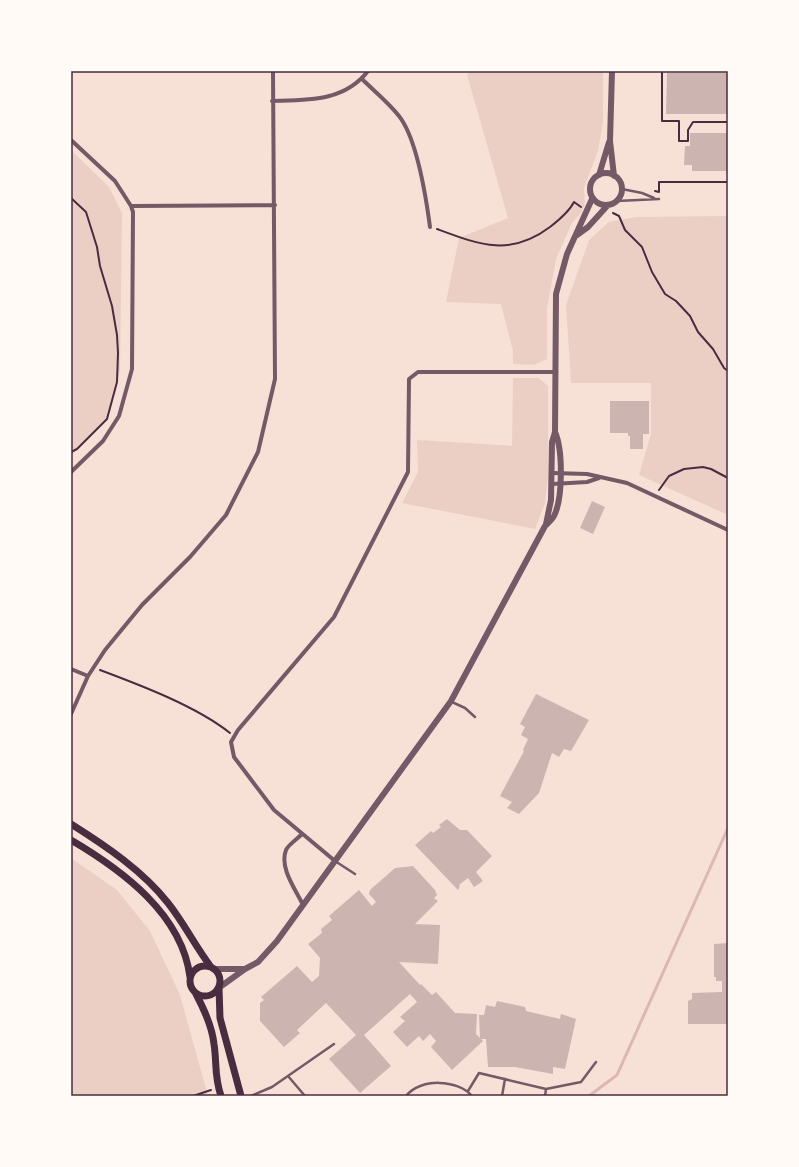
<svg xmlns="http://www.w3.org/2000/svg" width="799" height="1167" viewBox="0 0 799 1167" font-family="'PT Sans Narrow',sans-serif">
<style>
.green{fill:#ebcfc5}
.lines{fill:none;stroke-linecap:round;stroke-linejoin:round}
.stream{stroke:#dcb8b0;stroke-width:3}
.building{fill:#ccb4b1}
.path{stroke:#4a2c40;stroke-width:2}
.service{stroke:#755966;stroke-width:2.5}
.minor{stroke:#755966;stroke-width:4}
.tertiary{stroke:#755966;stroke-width:6}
.secondary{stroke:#4a2c40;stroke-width:7}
.neatline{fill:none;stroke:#4a2c40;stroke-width:1.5}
</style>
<rect width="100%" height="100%" fill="#f7e1d7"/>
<path class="green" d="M 471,71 L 603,71 L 603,122 L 598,151 L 584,188 L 585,205 L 580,214 L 572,223 L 556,259 L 547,308 L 547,359 L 534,365 L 513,364 L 513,351 L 501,304 L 446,302 L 459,238 L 508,218 L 467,75 Z
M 71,150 L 109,187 L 122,213 L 120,371 L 107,419 L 71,456 Z
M 728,216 L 728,515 L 639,475 L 651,434 L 651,383 L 571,383 L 566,305 L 589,240 L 609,222 L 636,217 Z
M 513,378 L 539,378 L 548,386 L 548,476 L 545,503 L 535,529 L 402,503 L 418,472 L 417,440 L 512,446 Z
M 71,858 L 117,890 L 150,931 L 180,995 L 208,1096 L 71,1096 Z"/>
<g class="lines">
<path class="stream" d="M 589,1096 L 617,1075 L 728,828"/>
</g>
<path class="building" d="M 667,73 L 728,73 L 728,114 L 666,114 Z
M 690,133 L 728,133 L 728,171 L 692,171 L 692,165 L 684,165 L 685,146 L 690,146 Z
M 610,401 L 649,401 L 649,434 L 643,434 L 643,449 L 630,449 L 630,436 L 628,436 L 628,433 L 610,433 Z
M 592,501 L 605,507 L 593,534 L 580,528 Z
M 536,694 L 589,720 L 571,751 L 564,749 L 559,757 L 552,753 L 539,793 L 519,814 L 507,808 L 512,802 L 500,796 L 524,751 L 523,750 L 528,739 L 521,735 L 525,727 L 520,724 Z
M 447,819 L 460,830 L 467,830 L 492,856 L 476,872 L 483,881 L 474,887 L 468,878 L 459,885 L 460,886 L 458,890 L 415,845 L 431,831 L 433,833 L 441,827 L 439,825 Z
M 413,866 L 435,890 L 437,895 L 434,898 L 438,901 L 415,924 L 440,925 L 438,964 L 399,962 L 420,985 L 421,984 L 432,995 L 436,992 L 455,1013 L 477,1014 L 476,1034 L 480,1038 L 479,1015 L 484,1015 L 486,1005 L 495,1007 L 497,1001 L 525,1007 L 526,1011 L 560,1019 L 561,1014 L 576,1019 L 565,1069 L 553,1067 L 553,1074 L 515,1067 L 488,1067 L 486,1039 L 481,1039 L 483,1041 L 452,1070 L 431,1047 L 436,1041 L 430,1034 L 423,1041 L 419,1036 L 407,1047 L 393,1032 L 405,1021 L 400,1017 L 417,1002 L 410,994 L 364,1035 L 391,1066 L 360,1093 L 329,1059 L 356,1035 L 326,1003 L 297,1030 L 300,1033 L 284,1047 L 260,1021 L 260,1003 L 264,1000 L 261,997 L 297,966 L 312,982 L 319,976 L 320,958 L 308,944 L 322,933 L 321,929 L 332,920 L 329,916 L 359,890 L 372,906 L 376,902 L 369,894 L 370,890 L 395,868 Z
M 728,943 L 728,1024 L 688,1024 L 688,1001 L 692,999 L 692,993 L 722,992 L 722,981 L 716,981 L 716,977 L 714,977 L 714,944 Z"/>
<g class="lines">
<path class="path" d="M 651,71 L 728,71
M 662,71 L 662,121 L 679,121 L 679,141 L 688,141 L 688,130 L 693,122 L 728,122
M 655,191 L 659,192 L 659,182 L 728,182
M 71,198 L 86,212 L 97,247 L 100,266 L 112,306 L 117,335 L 118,353 L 117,382 L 107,419 L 77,449 L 71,452
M 613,213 L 619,216 L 625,230 L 642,247 L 652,272 L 665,294 L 676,301 L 690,316 L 698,332 L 713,349 L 724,368 L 728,371
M 437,229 C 480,245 510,257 550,227 C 559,220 569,212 574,202 L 581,207
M 659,490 L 669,476 L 684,469 L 703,467 L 711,469 L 728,478
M 100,670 C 140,685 196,706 230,733
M 193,1096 L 211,1090"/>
<path class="service" d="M 622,189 L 642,193 L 654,198
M 617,201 L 659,199
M 452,702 L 465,708 L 475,717
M 335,861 L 355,874
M 288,1076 L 305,1096
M 546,1089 L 581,1082 L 596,1062
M 468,1091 L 479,1073 L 546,1089 L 545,1096
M 251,1096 L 272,1087 L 334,1044
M 406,1096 C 420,1078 458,1079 472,1096
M 502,1096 L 505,1079"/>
<path class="minor" d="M 362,79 C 374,91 388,102 399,116 C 417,139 426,197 430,227
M 272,101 C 307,100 344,102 368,71
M 71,140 L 115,181 L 131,206 L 275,205
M 71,472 L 103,441 L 119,416 L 132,369 L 133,212 L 131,206
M 552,473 L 587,474 L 627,483 L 728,530
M 552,484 L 587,482 L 599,478
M 71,669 L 88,676
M 71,714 L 88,676 L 105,650 L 142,605 L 190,557 L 226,515 L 258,452 L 275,379 L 273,71
M 301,835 C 297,839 288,845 286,850 C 279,868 296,890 303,905
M 335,861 L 274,810 L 234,757 L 231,742 L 238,730 L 334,617 L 408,472 L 409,379 L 418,372 L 556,372"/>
<path class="tertiary" d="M 612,71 L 610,141 L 614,176
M590 189a16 16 0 1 1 32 0a16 16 0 1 1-32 0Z
M 599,175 L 609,142
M 577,235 L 588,227 L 608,205
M 546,524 L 551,500 L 552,442 L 555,432 L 556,294 L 567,254 L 592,199
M 216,969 L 245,969
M 220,987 L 245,969 L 258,962 L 277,941 L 451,701 L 545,526 C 548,523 552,520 554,516 C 563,498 563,450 555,432"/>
<path class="secondary" d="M 71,824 C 106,846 143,871 168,903 C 184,923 195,946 211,967
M 71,840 C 122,870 182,914 190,977
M190 981a15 15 0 1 1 30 0a15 15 0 1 1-30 0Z
M 219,988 L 220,1018 L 241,1096
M 196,994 C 204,1009 212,1026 214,1044 C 217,1063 214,1076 221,1096"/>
</g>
<rect width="799" height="1167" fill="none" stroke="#fffaf5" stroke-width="144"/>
<rect x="72" y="72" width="655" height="1023" class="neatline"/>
</svg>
